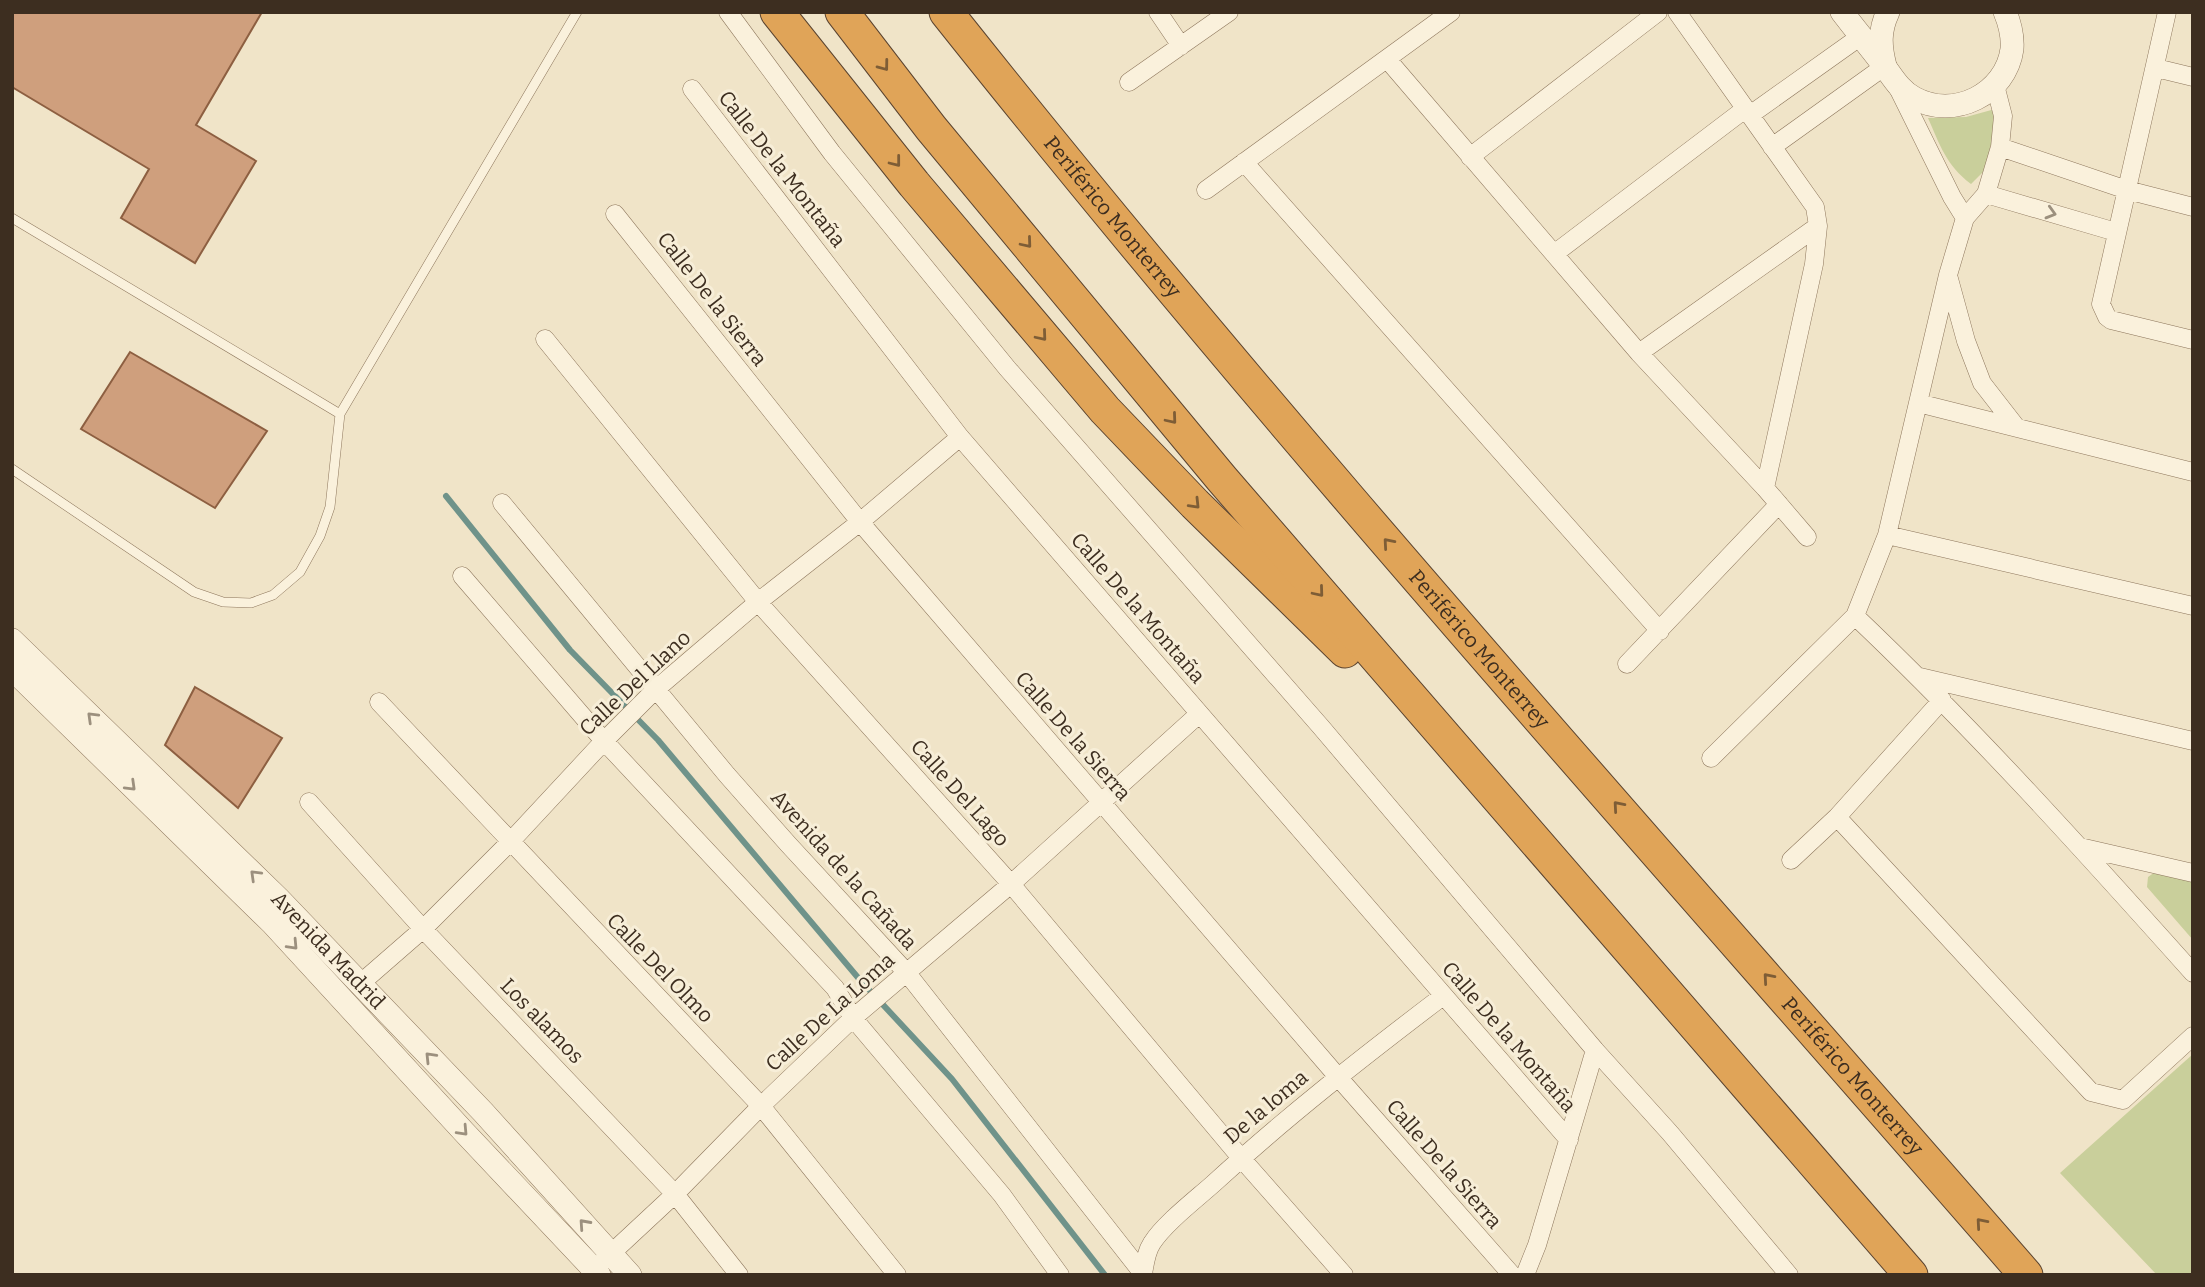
<svg xmlns="http://www.w3.org/2000/svg" width="2205" height="1287" viewBox="0 0 2205 1287" font-family="Bitter,serif">
<style>
.green{fill:#c9cf9b}
.lines{fill:none;stroke-linecap:round;stroke-linejoin:round}
.stream{stroke:#6f938a;stroke-width:6}
.building{fill:#cf9f7d;stroke:#8d5f41;stroke-width:2}
.service-casing{stroke:#8d765c;stroke-width:10}
.minor-casing{stroke:#8d765c;stroke-width:19}
.tertiary-casing{stroke:#8d765c;stroke-width:24}
.motorway-casing{stroke:#5b4430;stroke-width:35}
.service{stroke:#faf1dc;stroke-width:9}
.minor{stroke:#faf1dc;stroke-width:18}
.tertiary{stroke:#faf1dc;stroke-width:23}
.motorway{stroke:#e0a458;stroke-width:33}
.oneway{stroke:#7e5d36}
.oneway2{stroke:#9c907e}
.labels{text-anchor:middle;stroke-width:6;stroke-linejoin:round;paint-order:stroke}
.street-label{font-size:21px;fill:#3d2e20;stroke:#f7eed8}
</style>
<rect width="100%" height="100%" fill="#f0e4c8"/>
<path class="green" d="M 1995,109 L 1995,127 L 1985,170 L 1971,184 C 1946,165 1940,145 1928,118 L 1966,117 Z
M 2155,872 L 2193,880 L 2193,940 L 2147,887 L 2148,877 Z
M 2193,1054 L 2193,1275 L 2157,1275 L 2060,1173 Z"/>
<g class="lines">
<path class="stream" d="M 446,496 L 570,650 L 658,740 L 860,980 L 952,1079 L 1105,1275"/>
</g>
<path class="building" d="M 12,12 L 262,12 L 196,125 L 256,161 L 195,263 L 121,218 L 149,169 L 12,87 Z
M 130,352 L 267,431 L 215,508 L 81,429 Z
M 195,687 L 282,738 L 238,808 L 165,745 Z"/>
<g class="lines">
<defs>
<path id="service" d="M 12,218 L 340,414
M 12,469 L 194,592 L 223,602 L 251,603 L 273,595 L 300,572 L 320,536 L 330,507 L 340,414 L 577,12"/>
<path id="minor" d="M 728,12 L 832,153 L 1007,368 L 1321,727 L 1595,1050 L 1670,1133 L 1789,1275
M 1158,12 L 1181,46
M 1677,12 L 1815,207 L 1818,226 L 1814,264 L 1765,488
M 2167,12 L 2101,304 L 2107,317 L 2111,320 L 2193,340
M 1387,59 L 1639,353 L 1765,488 L 1807,537
M 2156,68 L 2193,77
M 1129,82 L 1229,12
M 1898,88 L 1952,197 L 1965,218 L 1986,194 L 2000,147 L 2003,116 L 1995,85
M 692,89 L 960,437 L 1569,1140
M 1750,115 L 1861,36
M 1772,147 L 1885,66
M 2000,147 L 2127,190 L 2193,207
M 1470,157 L 1658,12
M 1244,162 L 1660,631
M 1206,190 L 1451,12
M 1986,194 L 2116,232
M 615,214 L 860,522 L 1338,1077 L 1512,1275
M 1965,218 L 1948,275 L 1887,535 L 1855,616 C 1974,729 2084,851 2193,973
M 1554,254 L 1745,109
M 1949,279 L 1966,341 L 1982,383 L 2017,428
M 545,339 L 758,602 L 1011,884 L 1241,1158 L 1344,1275
M 1639,353 L 1818,226
M 1918,403 L 2193,472
M 502,503 L 727,775 L 788,844 L 907,973 L 1144,1275
M 1887,535 L 2193,606
M 462,576 L 604,741 L 835,988 L 853,1018 L 1002,1195 L 1060,1275
M 1627,664 L 1779,504
M 1920,677 L 2193,741
M 1942,700 L 1837,817 L 2091,1092 L 2123,1100 L 2193,1036
M 379,702 L 761,1106 L 897,1275
M 1711,758 L 1855,616
M 309,802 L 423,929 L 675,1194 L 739,1275
M 2080,847 L 2193,873
M 1791,860 L 1837,817
M 361,983 L 423,929 L 510,842 L 604,741 L 655,690 L 758,602 L 860,522 L 960,437
M 603,1261 L 675,1194 L 761,1106 L 853,1018 L 1011,884 L 1199,714
M 1143,1274 C 1145,1263 1146,1252 1152,1243 C 1164,1224 1195,1200 1213,1184 C 1286,1117 1364,1056 1443,996
M 1525,1275 L 1537,1245 L 1595,1050"/>
<g id="tertiary">
<path d="M 1842,12 C 1855,29 1869,46 1882,63 C 1892,76 1899,90 1914,98 C 1954,120 2006,94 2012,49 C 2013,36 2010,24 2005,12"/>
<path d="M 1885,66 C 1880,46 1879,31 1888,12"/>
<path id="s1" d="M 12,640 L 278,898 L 483,1112 L 630,1275"/>
<path d="M 12,669 L 272,923 L 464,1132 L 599,1275"/>
</g>
<g id="motorway">
<path d="M 777,12 L 914,184 L 1105,410 L 1195,504 L 1345,651"/>
<path d="M 842,12 L 931,128 L 1222,479 L 1911,1275"/>
<path id="s2" d="M 946,12 C 1291,446 1663,857 2026,1275"/>
</g>
</defs>
<use href="#service" class="service-casing"/>
<use href="#minor" class="minor-casing"/>
<use href="#tertiary" class="tertiary-casing"/>
<use href="#motorway" class="motorway-casing"/>
<use href="#service" class="service"/>
<use href="#minor" class="minor"/>
<use href="#tertiary" class="tertiary"/>
<use href="#motorway" class="motorway"/>
</g>
<defs><path id="oneway-chevron" d="M-2-3.5L2.5 0L-2 3.5" fill="none" stroke-width="1.6" stroke-linecap="round" stroke-linejoin="round" transform="scale(1.75)"/></defs>
<g class="oneway">
<use href="#oneway-chevron" transform="translate(884 66) rotate(53)"/>
<use href="#oneway-chevron" transform="translate(896 162) rotate(52)"/>
<use href="#oneway-chevron" transform="translate(1027 243) rotate(50)"/>
<use href="#oneway-chevron" transform="translate(1042 336) rotate(50)"/>
<use href="#oneway-chevron" transform="translate(1172 419) rotate(50)"/>
<use href="#oneway-chevron" transform="translate(1195 504) rotate(46)"/>
<use href="#oneway-chevron" transform="translate(1388 543) rotate(-131)"/>
<use href="#oneway-chevron" transform="translate(1319 592) rotate(50)"/>
<use href="#oneway-chevron" transform="translate(1618 806) rotate(-131)"/>
<use href="#oneway-chevron" transform="translate(1768 978) rotate(-131)"/>
<use href="#oneway-chevron" transform="translate(1981 1223) rotate(-131)"/>
</g>
<g class="oneway2">
<use href="#oneway-chevron" transform="translate(2051 213) rotate(16)"/>
<use href="#oneway-chevron" transform="translate(92 717) rotate(-136)"/>
<use href="#oneway-chevron" transform="translate(131 786) rotate(44)"/>
<use href="#oneway-chevron" transform="translate(255 875) rotate(-136)"/>
<use href="#oneway-chevron" transform="translate(293 945) rotate(47)"/>
<use href="#oneway-chevron" transform="translate(430 1057) rotate(-134)"/>
<use href="#oneway-chevron" transform="translate(463 1131) rotate(47)"/>
<use href="#oneway-chevron" transform="translate(584 1224) rotate(-132)"/>
</g>
<g class="labels">
<g class="street-label">
<text transform="translate(782 169) rotate(52)" y="7">Calle De la Montaña</text>
<text dy="7" stroke="none"><textPath href="#s2" startOffset="264">Periférico Monterrey</textPath></text>
<text transform="translate(712 299) rotate(52)" y="7">Calle De la Sierra</text>
<text transform="translate(1138 608) rotate(49)" y="7">Calle De la Montaña</text>
<text dy="7" stroke="none"><textPath href="#s2" startOffset="831">Periférico Monterrey</textPath></text>
<text transform="translate(635 683) rotate(-43)" y="7">Calle Del Llano</text>
<text transform="translate(1073 736) rotate(49)" y="7">Calle De la Sierra</text>
<text transform="translate(960 793) rotate(48)" y="7">Calle Del Lago</text>
<text transform="translate(844 870) rotate(48)" y="7">Avenida de la Cañada</text>
<text dy="7" stroke="none"><textPath href="#s1" startOffset="443">Avenida Madrid</textPath></text>
<text transform="translate(660 968) rotate(46)" y="7">Calle Del Olmo</text>
<text transform="translate(830 1012) rotate(-42)" y="7">Calle De La Loma</text>
<text transform="translate(542 1021) rotate(46)" y="7">Los alamos</text>
<text transform="translate(1509 1037) rotate(49)" y="7">Calle De la Montaña</text>
<text dy="7" stroke="none"><textPath href="#s2" startOffset="1398">Periférico Monterrey</textPath></text>
<text transform="translate(1266 1107) rotate(-40)" y="7">De la loma</text>
<text transform="translate(1444 1164) rotate(49)" y="7">Calle De la Sierra</text>
</g>
</g>
<rect width="2205" height="1287" fill="none" stroke="#3d2e20" stroke-width="28"/>
</svg>
